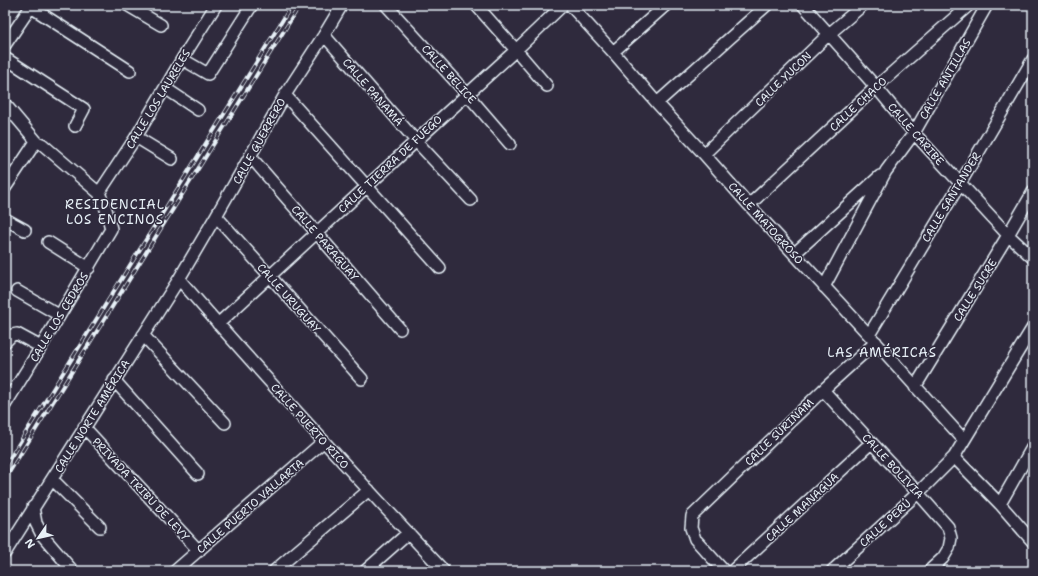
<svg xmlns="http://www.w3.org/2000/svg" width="1038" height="576" viewBox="0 0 1038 576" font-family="'Shantell Sans',sans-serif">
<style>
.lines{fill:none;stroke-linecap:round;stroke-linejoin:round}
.street-casing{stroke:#e8f1f8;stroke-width:14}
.street{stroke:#2f2a3d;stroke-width:11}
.rail-casing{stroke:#e8f1f8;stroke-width:4}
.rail{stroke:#2f2a3d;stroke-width:2.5;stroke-dasharray:8;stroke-linecap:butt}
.labels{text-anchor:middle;stroke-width:3;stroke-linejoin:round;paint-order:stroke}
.street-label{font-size:11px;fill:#e8f1f8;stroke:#2f2a3d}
.quarter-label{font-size:13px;letter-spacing:1px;fill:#e8f1f8;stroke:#2f2a3d}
</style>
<rect width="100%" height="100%" fill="#2f2a3d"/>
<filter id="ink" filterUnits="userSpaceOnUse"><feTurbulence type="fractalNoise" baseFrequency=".025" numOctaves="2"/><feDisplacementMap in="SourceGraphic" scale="8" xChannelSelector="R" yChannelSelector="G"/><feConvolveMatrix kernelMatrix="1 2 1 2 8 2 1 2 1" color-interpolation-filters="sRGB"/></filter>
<g filter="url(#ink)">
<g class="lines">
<defs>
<path id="street" d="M 127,5 L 161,25
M 386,5 L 467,94 L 510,144
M 476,5 L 516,50 L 547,86
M 570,5 L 613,52 L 657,103 L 704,154 L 749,205 L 869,335 L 964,440
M 803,5 L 876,87 L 914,133 L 1008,235 L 1033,258
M 31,7 L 130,71
M 324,35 L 416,141 L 471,200
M 5,45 L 32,5
M 613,52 L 666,5
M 5,58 L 84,109 L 75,126
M 182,59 L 208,74 L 252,5
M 165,88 L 198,110
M 285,95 L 440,268
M 657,103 L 767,5
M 5,104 L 37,142
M 136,137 L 172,159
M 704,154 L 829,34 L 863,5
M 250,156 L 400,329
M 5,188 L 33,146 L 37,142 L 42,144 L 99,193 L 106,209 L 111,229 L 41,347 L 5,405
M 99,193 L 136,137 L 182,59 L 216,5
M 749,205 L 876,87 L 969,5
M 216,216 L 362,379
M 5,219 L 25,230
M 48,242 L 89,268
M 794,254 L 880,176
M 179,279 C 265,378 354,475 444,571
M 824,287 L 886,171 L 914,133 L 987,5
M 17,291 L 59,315
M 218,324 L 416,141 L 516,50 L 563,5
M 143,335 L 225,423
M 869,335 L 960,184 L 1033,59
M 5,342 L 12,335 L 17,334 L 41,347
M 114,380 L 198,474
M 915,387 L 1008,235 L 1033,192
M 823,390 L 918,493 L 948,527 L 951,538 L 949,548 L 943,558 L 929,571
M 84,427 L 199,551
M 954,457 L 1000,504 L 1033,542
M 52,479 L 100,527
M 1000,504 L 1033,446
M 33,507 L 36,523 L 42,535 L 72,570
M 5,553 L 179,279 L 216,216 L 285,95 L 324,35 L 342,5
M 175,571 L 324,441
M 274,571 L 369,490
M 365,571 L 408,533
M 724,571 L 695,539 L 691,528 L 692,516 L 823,390 L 876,342
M 732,571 L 871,443
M 832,571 L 918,493 L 954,457 L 1033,327"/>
</defs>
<use href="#street" class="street-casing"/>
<use href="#street" class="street"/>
<defs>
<path id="rail" d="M 5,466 L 292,5
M 5,479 L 300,5"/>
</defs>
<use href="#rail" class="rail-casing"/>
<use href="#rail" class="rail"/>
</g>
</g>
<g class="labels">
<g class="street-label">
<text transform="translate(449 74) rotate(48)" y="4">CALLE BELICE</text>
<text transform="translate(783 79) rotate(-44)" y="4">CALLE YUCON</text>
<text transform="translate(945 79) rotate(-60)" y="4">CALLE ANTILLAS</text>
<text transform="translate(373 92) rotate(49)" y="4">CALLE PANAMÁ</text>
<text transform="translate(158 99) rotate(-59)" y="4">CALLE LOS LAURELES</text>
<text transform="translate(858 104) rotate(-43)" y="4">CALLE CHACO</text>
<text transform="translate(916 134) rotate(49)" y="4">CALLE CARIBE</text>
<text transform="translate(259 141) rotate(-61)" y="4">CALLE GUERRERO</text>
<text transform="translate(390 164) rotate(-43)" y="4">CALLE TIERRA DE FUEGO</text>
<text transform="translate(951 197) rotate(-59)" y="4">CALLE SANTANDER</text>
<text transform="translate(766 223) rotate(48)" y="4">CALLE MATOGROSO</text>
<text transform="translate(325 243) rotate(49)" y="4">CALLE PARAGUAY</text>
<text transform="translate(975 290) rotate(-58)" y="4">CALLE SUCRE</text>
<text transform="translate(289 298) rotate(48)" y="4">CALLE URUGUAY</text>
<text transform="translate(59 317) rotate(-59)" y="4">CALLE LOS CEDROS</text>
<text transform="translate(92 416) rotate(-58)" y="4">CALLE NORTE AMÉRICA</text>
<text transform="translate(310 426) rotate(48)" y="4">CALLE PUERTO RICO</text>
<text transform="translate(779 432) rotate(-44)" y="4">CALLE SURINAM</text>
<text transform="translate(893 466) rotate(47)" y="4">CALLE BOLIVIA</text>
<text transform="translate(141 489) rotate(47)" y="4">PRIVADA TRIBU DE LEVY</text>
<text transform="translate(250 506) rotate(-41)" y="4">CALLE PUERTO VALLARTA</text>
<text transform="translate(802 507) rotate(-43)" y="4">CALLE MANAGUA</text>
<text transform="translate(885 523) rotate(-42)" y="4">CALLE PERÚ</text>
</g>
<g class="quarter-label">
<text x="115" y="209">RESIDENCIAL<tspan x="115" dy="15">LOS ENCINOS</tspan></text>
<text x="882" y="357">LAS AMÉRICAS</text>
</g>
</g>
<rect width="1038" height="576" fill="none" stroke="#2f2a3d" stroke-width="20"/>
<rect x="10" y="10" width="1018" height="556" fill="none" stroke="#e8f1f8" stroke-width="1.5" filter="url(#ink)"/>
<g transform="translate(38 538) rotate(236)" stroke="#2f2a3d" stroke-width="3" paint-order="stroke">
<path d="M0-3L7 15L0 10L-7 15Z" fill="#e8f1f8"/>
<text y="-6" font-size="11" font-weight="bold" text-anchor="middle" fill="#e8f1f8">N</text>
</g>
</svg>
